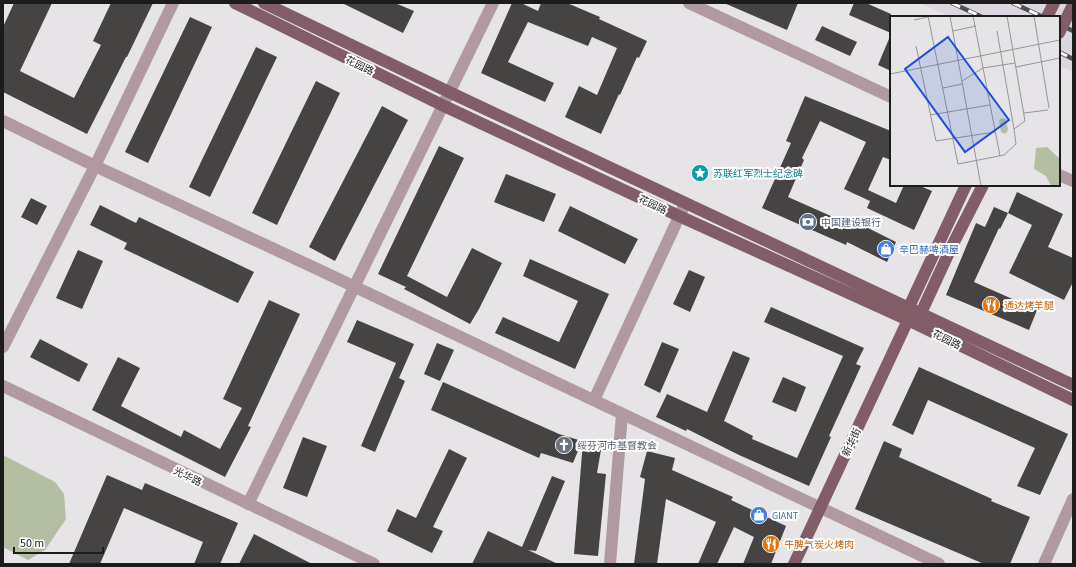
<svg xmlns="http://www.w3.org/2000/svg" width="1076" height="567" viewBox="0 0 1076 567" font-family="'Source Sans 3','Noto Sans SC',sans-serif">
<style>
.built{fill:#dbd6df}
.green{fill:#b3bea3}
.building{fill:#464442}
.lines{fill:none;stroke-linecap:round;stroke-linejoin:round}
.minor{stroke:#b09aa0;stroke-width:12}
.major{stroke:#825d67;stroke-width:12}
.rail-casing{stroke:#505051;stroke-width:4.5}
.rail{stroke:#fff;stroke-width:3;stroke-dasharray:9;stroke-linecap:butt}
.major-bridge{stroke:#825d67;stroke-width:12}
.labels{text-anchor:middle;stroke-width:4;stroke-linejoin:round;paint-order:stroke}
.street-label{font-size:10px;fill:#1c1c1d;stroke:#fff}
.culture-label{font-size:10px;fill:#0d838f;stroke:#fff;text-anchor:start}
.service-label{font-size:10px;fill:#4e5e75;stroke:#fff;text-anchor:start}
.shop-label{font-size:10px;fill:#366cbe;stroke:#fff;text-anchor:start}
.food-label{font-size:10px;fill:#c56008;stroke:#fff;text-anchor:start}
.worship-label{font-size:10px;fill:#5b616d;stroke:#fff;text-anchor:start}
.inset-road{fill:none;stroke:#959496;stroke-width:1}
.view{fill:#1d4ed8;fill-opacity:0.15;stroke:#1d4ed8;stroke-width:2}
.inset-edge{fill:none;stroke:#1c1c1d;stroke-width:2}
</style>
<rect width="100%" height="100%" fill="#e6e4e7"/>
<path class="built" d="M 920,3 L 1073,3 L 1073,72 L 1059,66 L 1059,17 L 951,17 Z"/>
<path class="green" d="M 3,455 L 55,482 L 64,494 L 66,519 L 45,550 L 28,560 L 3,547 Z"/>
<path class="building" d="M 14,3 L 52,3 L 20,71 L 74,98 L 101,45 L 93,41 L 111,3 L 153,3 L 127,57 L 126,57 L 87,134 L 3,92 L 3,27 Z
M 342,3 L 395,3 L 414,11 L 403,33 Z
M 512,3 L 521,3 L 538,11 L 541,3 L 567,3 L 600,17 L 599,19 L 647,41 L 639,58 L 637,57 L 620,95 L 619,94 L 601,134 L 565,117 L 579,86 L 597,95 L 617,48 L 592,37 L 588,46 L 528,22 L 508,62 L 554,83 L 545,102 L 481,73 Z
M 724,3 L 798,3 L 787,30 Z
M 854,3 L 866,3 L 891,14 L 891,33 L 849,15 Z
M 190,17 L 212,27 L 148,163 L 125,152 Z
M 822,26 L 857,42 L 850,56 L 815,40 Z
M 891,34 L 891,71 L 878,65 Z
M 256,47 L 277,57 L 210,197 L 189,187 Z
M 316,81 L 340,93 L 277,225 L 252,213 Z
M 805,96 L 891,131 L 891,160 L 883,157 L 868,190 L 896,203 L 904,185 L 918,185 L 932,191 L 914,230 L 867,208 L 870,201 L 844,189 L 866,142 L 820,121 L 802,158 L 804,160 L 788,197 L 858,228 L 860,224 L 896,242 L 887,262 L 847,242 L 846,245 L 762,208 L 791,143 L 786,141 Z
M 382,106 L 408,120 L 335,261 L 309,247 Z
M 439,146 L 464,158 L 407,276 L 447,297 L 472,248 L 502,263 L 479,309 L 470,324 L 404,289 L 406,287 L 378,274 Z
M 506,174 L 556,194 L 544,222 L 494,202 Z
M 1017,192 L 1063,214 L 1048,247 L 1073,258 L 1073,282 L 1064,300 L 1009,273 L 1032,225 L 1008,213 Z
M 31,198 L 47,206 L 37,225 L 21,217 Z
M 100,205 L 136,223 L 139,217 L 254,272 L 238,303 L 124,249 L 127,243 L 90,225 Z
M 570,206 L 638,239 L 625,264 L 558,231 Z
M 994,207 L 1008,213 L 1000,229 L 999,228 L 974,282 L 1037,310 L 1029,330 L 946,295 L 976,223 L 985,227 Z
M 78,250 L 103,261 L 82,309 L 56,298 Z
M 530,259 L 609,294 L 575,369 L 495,333 L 503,317 L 559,342 L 578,301 L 523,276 Z
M 689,270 L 705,277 L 690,312 L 673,304 Z
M 269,300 L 300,314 L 248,426 L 251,427 L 225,477 L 92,410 L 118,357 L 140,368 L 121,406 L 181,437 L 184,430 L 220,449 L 242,408 L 223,399 Z
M 771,307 L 864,348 L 856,364 L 861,366 L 829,436 L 831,437 L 809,486 L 739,455 L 687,429 L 686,431 L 656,417 L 667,394 L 707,412 L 733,351 L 750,358 L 724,421 L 753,436 L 752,439 L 797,458 L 843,356 L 764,322 Z
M 357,320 L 414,344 L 399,378 L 405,381 L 375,452 L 361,446 L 396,363 L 347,342 Z
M 40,339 L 88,364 L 79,382 L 30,357 Z
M 662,342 L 679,349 L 660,393 L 644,385 Z
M 437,343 L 454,350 L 440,381 L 424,374 Z
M 919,367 L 1068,434 L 1040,495 L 1017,486 L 1035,448 L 928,400 L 913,435 L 892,425 Z
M 783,377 L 806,387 L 796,412 L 772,402 Z
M 443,382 L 559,434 L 582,441 L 573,463 L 541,453 L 539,458 L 431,410 Z
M 303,437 L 327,446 L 307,497 L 283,488 Z
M 583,441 L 602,444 L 597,473 L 606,474 L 598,556 L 574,554 Z
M 884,441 L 902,449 L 899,457 L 992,499 L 991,501 L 1030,517 L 1010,564 L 984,564 L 855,509 Z
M 449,449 L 467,458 L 433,527 L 443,531 L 432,553 L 387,531 L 397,509 L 416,518 Z
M 647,451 L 675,458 L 672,470 L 733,497 L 731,500 L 786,526 L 771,564 L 743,564 L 754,537 L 734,527 L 717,564 L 698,564 L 716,522 L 666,499 L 657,564 L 634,564 L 645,479 L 640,477 Z
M 107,475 L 142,490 L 145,483 L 238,523 L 220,564 L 194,564 L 203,542 L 124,508 L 100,564 L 69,564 Z
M 552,476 L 565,481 L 536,551 L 528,550 L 558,564 L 472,564 L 488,531 L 522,547 Z
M 254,534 L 312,564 L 239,564 Z"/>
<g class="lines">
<path class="minor" d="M 689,3 L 891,97
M 3,121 L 95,166 L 313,267 L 939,564
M 1059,175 L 1073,181
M 3,347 L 95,166 L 173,3
M 3,386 L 374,564
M 594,400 L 685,204
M 248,504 L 493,3
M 610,564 L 622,414
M 1044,564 L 1073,499"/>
<path class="major" d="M 235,3 L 442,105 L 679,216 L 908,320 L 1073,400
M 264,3 L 449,92 L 1073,385
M 1047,17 L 1054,3
M 915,316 L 921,313 L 952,246 L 983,185
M 794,564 L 908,320 L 909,307 L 966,185"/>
<defs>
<path id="rail" d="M 952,3 L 982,17
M 1013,3 L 1043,17
M 1059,24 L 1073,31
M 1059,52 L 1073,59"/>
</defs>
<use href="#rail" class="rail-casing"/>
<use href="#rail" class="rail"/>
<path class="major-bridge" d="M 1059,33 L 1073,5"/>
</g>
<defs>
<symbol id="sight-disc" viewBox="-11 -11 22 22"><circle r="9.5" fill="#0f9aa8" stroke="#fff"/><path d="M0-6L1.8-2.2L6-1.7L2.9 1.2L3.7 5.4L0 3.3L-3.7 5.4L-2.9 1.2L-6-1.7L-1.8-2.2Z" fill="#fff"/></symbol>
<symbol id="bank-disc" viewBox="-11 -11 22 22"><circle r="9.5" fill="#5c6f8a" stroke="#fff"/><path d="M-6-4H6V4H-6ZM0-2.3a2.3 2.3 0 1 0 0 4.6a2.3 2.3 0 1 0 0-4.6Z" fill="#fff"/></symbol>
<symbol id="shop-disc" viewBox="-11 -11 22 22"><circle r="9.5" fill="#3f7fe0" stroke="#fff"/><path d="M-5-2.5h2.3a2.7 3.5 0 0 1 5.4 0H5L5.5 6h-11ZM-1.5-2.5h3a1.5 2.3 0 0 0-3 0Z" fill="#fff"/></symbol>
<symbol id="restaurant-disc" viewBox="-11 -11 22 22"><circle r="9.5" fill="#e8710a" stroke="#fff"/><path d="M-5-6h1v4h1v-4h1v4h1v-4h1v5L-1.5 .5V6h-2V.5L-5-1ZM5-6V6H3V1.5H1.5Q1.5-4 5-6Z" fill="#fff"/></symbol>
<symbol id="church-disc" viewBox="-11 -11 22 22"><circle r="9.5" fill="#6b7280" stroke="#fff"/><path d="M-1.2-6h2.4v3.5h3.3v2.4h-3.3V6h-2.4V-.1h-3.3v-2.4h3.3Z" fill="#fff"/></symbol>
</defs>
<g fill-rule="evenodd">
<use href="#sight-disc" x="690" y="163" width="20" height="20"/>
<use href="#bank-disc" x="798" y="212" width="20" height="20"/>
<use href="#shop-disc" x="876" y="239" width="20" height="20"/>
<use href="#restaurant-disc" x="981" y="295" width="20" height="20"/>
<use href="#church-disc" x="554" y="435" width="20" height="20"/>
<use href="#shop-disc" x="749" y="505" width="20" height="20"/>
<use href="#restaurant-disc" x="761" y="534" width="20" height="20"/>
</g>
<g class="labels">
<g class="street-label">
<text transform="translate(360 65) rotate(26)" y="4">花园路</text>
<text transform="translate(653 204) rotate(25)" y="4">花园路</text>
<text transform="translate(947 339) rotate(26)" y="4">花园路</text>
<text transform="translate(851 442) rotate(-65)" y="4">新华街</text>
<text transform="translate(188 476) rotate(26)" y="4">光华路</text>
</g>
<g class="culture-label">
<text x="713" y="177">苏联红军烈士纪念碑</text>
</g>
<g class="service-label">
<text x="821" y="226">中国建设银行</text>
</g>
<g class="shop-label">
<text x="899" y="253">辛巴赫啤酒屋</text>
<text x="772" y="519">GIANT</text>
</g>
<g class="food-label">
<text x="1004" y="309">通达烤羊腿</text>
<text x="784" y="548">牛脾气炭火烤肉</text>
</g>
<g class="worship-label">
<text x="577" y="449">绥芬河市基督教会</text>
</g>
</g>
<g transform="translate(890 16)">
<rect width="170" height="170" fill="#e6e4e7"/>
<path d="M 111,102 L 116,103 L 118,114 L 115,118 L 111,116 L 109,105 ZM 157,131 L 170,143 L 170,170 L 161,170 L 156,160 L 144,153 L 146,132 Z" fill="#b3bea3"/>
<path class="inset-road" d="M 38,0 L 68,148M 60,0 L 91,170M 83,0 L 110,140M 144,0 L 159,92M 24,4 L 42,0M 63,15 L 86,10M 107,15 L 124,113M 26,30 L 46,125 L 105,116M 126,51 L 170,42M 0,58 L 170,24M 72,65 L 93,52 L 125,47M 53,72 L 72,68M 134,97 L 158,94M 40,99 L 100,89M 68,148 L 114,139 L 126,128 L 124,113 L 135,105 L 117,0"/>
<path class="view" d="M 58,21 L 119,104 L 75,136 L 15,53 Z"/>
<rect width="170" height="170" class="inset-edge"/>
</g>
<rect width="1076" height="567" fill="none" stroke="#1c1c1d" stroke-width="8"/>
<path d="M14 547v6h89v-6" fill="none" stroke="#1c1c1d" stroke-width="2"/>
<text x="20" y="547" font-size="12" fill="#1c1c1d" stroke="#ffffff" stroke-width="3" paint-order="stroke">50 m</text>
</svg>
